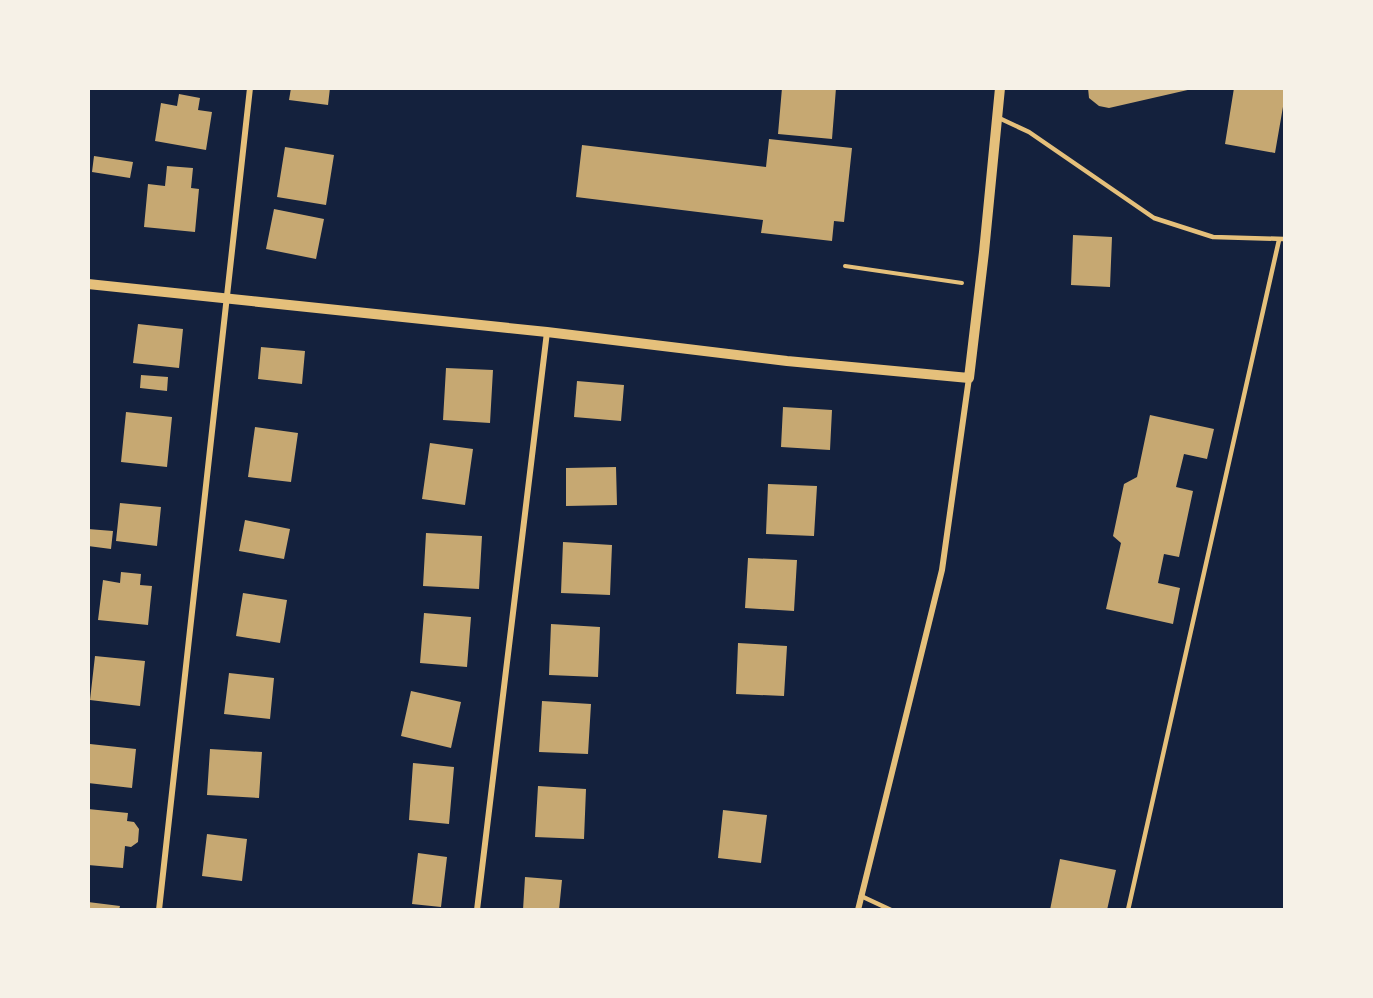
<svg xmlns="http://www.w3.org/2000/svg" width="1373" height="998" viewBox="0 0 1373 998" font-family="'PT Sans',sans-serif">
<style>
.building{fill:#c6a872}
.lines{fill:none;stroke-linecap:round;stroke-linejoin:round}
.path{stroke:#e5c07b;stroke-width:4}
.service{stroke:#e5c07b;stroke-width:4.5}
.minor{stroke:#e5c07b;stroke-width:6}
.tertiary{stroke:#e5c07b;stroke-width:10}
</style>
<rect width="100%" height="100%" fill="#14213d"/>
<path class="building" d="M 291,88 L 330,88 L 328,105 L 289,100 Z
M 782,88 L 836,88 L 832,139 L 778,134 Z
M 1088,88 L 1192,88 L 1192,89 L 1109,108 L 1099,106 L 1089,98 Z
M 1234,88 L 1284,88 L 1284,101 L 1275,153 L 1225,144 Z
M 179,94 L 200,98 L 198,110 L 212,112 L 206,150 L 155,141 L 161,103 L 177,106 Z
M 769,139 L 852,148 L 844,222 L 834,221 L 832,241 L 761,233 L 763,220 L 576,197 L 582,145 L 766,167 Z
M 285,147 L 334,155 L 326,205 L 277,197 Z
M 94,156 L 133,162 L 130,178 L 92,172 Z
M 167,166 L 193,168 L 191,188 L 199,189 L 195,232 L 144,227 L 148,184 L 165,186 Z
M 274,209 L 324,219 L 316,259 L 266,249 Z
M 1073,235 L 1112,237 L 1110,287 L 1071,285 Z
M 138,324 L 183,329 L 179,368 L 133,363 Z
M 261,347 L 305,351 L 302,384 L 258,379 Z
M 446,368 L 493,370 L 490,423 L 443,420 Z
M 141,375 L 168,377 L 167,391 L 140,388 Z
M 577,381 L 624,385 L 621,421 L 574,417 Z
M 783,407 L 832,410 L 830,450 L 781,447 Z
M 126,412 L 172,417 L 167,467 L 121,462 Z
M 1150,415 L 1214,429 L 1207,459 L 1184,454 L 1176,487 L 1193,491 L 1179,557 L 1164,554 L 1158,583 L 1180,588 L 1173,624 L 1106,609 L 1121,543 L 1113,536 L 1124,484 L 1137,477 Z
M 255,427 L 298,433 L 291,482 L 248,477 Z
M 430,443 L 473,449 L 465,505 L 422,499 Z
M 616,467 L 617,505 L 566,506 L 566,468 Z
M 768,484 L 817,486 L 814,536 L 766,534 Z
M 120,503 L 161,507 L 157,546 L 116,541 Z
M 245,520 L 290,529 L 284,559 L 239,551 Z
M 88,529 L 113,531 L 111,549 L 88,546 Z
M 426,533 L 482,536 L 479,589 L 423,586 Z
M 563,542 L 612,545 L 610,595 L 561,593 Z
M 748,558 L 797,560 L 794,611 L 745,608 Z
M 121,572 L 141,574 L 140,585 L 152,586 L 148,625 L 98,620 L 103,580 L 120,583 Z
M 243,593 L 287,600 L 280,643 L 236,636 Z
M 424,613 L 471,617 L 467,667 L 420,663 Z
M 551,624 L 600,627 L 598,677 L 549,675 Z
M 738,643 L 787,646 L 784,696 L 736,694 Z
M 95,656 L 145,661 L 140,706 L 90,700 Z
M 229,673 L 274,678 L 270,719 L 224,714 Z
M 411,691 L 461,702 L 451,748 L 401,736 Z
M 542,701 L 591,704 L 588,754 L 539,752 Z
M 90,744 L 136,749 L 132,788 L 88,783 Z
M 210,749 L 262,752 L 259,798 L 207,795 Z
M 413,763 L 454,767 L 449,824 L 409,820 Z
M 538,786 L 586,789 L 584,839 L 535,837 Z
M 88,809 L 128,813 L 127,821 L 134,822 L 139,829 L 138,842 L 131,847 L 125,846 L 123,868 L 88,865 Z
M 723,810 L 767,815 L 761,863 L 718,858 Z
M 207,834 L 247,839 L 242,881 L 202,876 Z
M 418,853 L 447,857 L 441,907 L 412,904 Z
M 1060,859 L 1116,870 L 1107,910 L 1050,910 Z
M 525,877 L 562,880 L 559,910 L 523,910 Z
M 88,902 L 120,906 L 119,910 L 88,910 Z"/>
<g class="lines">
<path class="path" d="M 845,266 L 962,283"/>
<path class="service" d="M 999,118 L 1029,132 L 1154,218 L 1213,237 L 1284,239
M 861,896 L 891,910
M 1128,910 L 1279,240"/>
<path class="minor" d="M 159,910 L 250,88
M 477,910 L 547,332
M 858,910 L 942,570 L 969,378"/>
<path class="tertiary" d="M 88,284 L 547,332 L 787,361 L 969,378 L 984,252 L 1000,88"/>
</g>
<rect width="1373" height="998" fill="none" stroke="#f6f1e7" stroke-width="180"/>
</svg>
